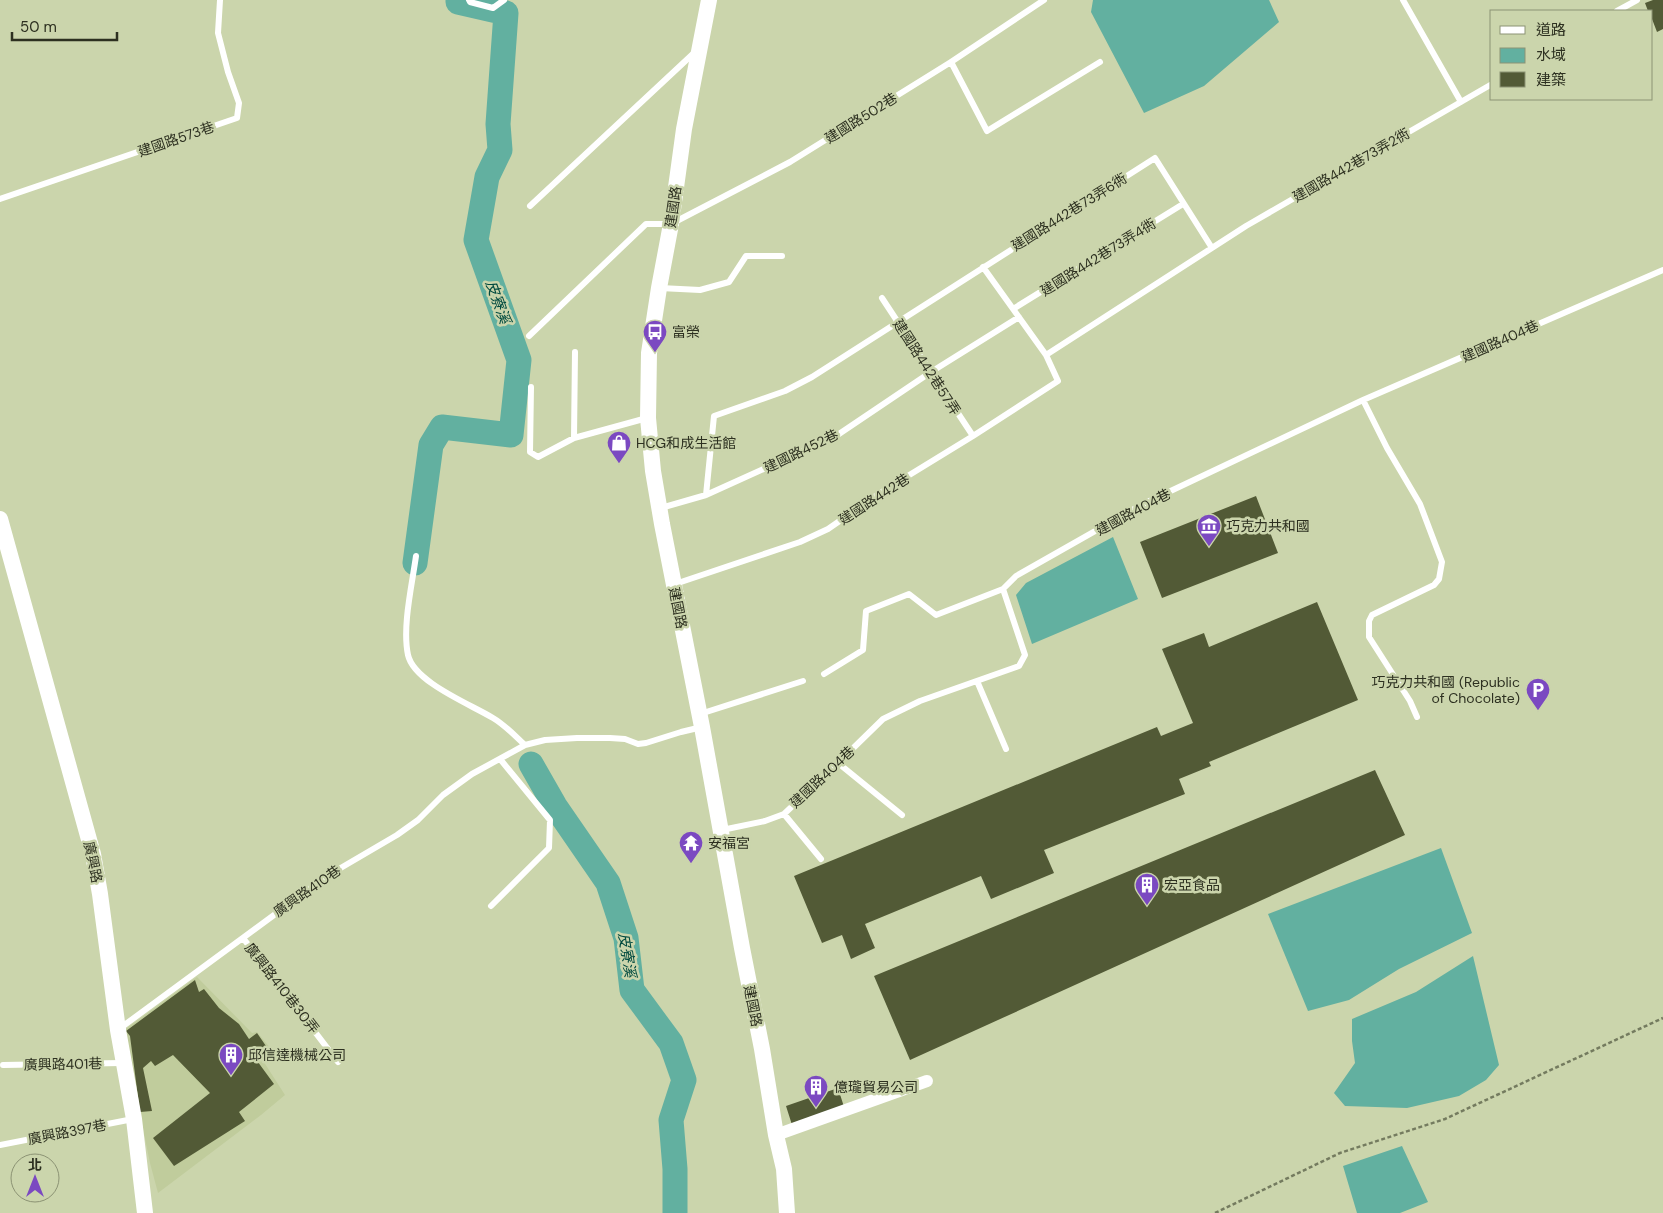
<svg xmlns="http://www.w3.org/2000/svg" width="1663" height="1213" viewBox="0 0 1663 1213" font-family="'DM Sans','Noto Sans TC',sans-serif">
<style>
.built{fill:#c0cc9c}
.water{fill:#62b0a0}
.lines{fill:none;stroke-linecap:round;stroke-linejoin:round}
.river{stroke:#62b0a0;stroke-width:25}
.building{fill:#525a36}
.path{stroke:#747b5f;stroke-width:2.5;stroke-dasharray:4 2.5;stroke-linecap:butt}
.service{stroke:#fff;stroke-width:6}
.minor{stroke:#fff;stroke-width:12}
.tertiary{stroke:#fff;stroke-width:16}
.labels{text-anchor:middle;stroke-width:5;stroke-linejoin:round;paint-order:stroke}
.street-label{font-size:14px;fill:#2d3020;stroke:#cbd5ac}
.poi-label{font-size:14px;fill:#2d3020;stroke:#cbd5ac;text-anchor:start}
.water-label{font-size:15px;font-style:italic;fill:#014a3f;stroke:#cbd5ac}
</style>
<rect width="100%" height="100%" fill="#cbd5ac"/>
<path class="built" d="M 197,977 L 252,1033 L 257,1032 L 271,1049 L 262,1059 L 285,1095 L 261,1115 L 158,1193 L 150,1163 L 123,1031 Z"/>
<path class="water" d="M 1093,0 L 1269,0 L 1279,22 L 1204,86 L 1144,113 L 1091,12 Z
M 1113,537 L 1138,599 L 1032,644 L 1016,595 L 1026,583 Z
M 1441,848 L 1472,933 L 1399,969 L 1349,1000 L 1308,1011 L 1268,914 Z
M 1473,956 L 1499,1065 L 1486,1080 L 1459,1096 L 1407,1108 L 1345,1106 L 1334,1093 L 1355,1063 L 1352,1041 L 1352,1019 L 1416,992 Z
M 1402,1146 L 1428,1202 L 1400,1213 L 1357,1213 L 1343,1166 Z"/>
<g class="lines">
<path class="river" d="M 415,563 L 431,445 L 442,427 L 511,435 L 519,360 L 476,240 L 487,177 L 500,150 L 498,124 L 506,13 L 458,2 L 458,0
M 531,764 L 555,806 L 608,883 L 626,938 L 632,990 L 671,1043 L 684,1080 L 671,1120 L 675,1169 L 675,1213"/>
</g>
<path class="building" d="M 1653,0 L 1663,0 L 1663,29 L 1657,32 L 1652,19 L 1652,11 L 1648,11 L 1645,3 Z
M 1256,496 L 1278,553 L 1162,598 L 1140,542 Z
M 1317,602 L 1358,700 L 1209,762 L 1211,766 L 1179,779 L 1185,794 L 1044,850 L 1054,873 L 991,899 L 981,876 L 865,924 L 875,948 L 851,959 L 842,935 L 822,943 L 794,876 L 1157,727 L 1161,736 L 1193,723 L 1162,649 L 1204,633 L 1209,647 Z
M 1375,770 L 1405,835 L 910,1060 L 874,976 Z
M 195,980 L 199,992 L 204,989 L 219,1008 L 239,1024 L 249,1039 L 257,1033 L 266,1046 L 255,1058 L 274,1084 L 239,1112 L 245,1121 L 174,1166 L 153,1138 L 210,1093 L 173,1055 L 155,1066 L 151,1061 L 143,1068 L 152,1111 L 140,1112 L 130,1036 L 126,1031 Z
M 838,1088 L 845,1110 L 793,1128 L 786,1106 Z"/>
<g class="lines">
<path class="path" d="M 1215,1213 L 1340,1153 L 1445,1119 L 1663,1018"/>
<path class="service" d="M 469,0 L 470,2 L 493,8 L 504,0
M 1403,0 L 1461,102
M 1617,11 L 1637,0
M 951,62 L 987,131 L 1100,62
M 0,199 L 237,118 L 239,103 L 228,72 L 218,33 L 220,0
M 530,206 L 695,52
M 660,288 L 700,290 L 729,282 L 746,256 L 782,256
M 882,298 L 973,436
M 1013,309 L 1183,204
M 529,336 L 646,224 L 671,224 L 790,162 L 951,62 L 1044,0
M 1046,355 L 1246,226 L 1492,84
M 531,387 L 530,452 L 538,457 L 574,438 L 647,418
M 1363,400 L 1387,448 L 1420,504 L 1442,562 L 1439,579 L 1434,585 L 1372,615 L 1369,621 L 1369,637 L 1410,701 L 1417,717
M 574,438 L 575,352
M 706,495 L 714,416 L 785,391 L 812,377 L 1155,158 L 1212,248
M 661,508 L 706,495 L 836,436 L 931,372 L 1019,317
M 416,556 C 412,585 402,627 408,655 C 414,682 470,704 493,718 C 505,725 515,736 525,745
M 675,584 L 800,542 L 828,529 L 880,493 L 973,436 L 1058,381 L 1046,355 L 983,267
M 824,674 L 863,650 L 866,611 L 909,594 L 936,615 L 1003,589
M 977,681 L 1006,749
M 700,714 L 803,681
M 838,763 L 902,815
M 784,814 L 821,859
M 722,830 L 765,821 L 784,814 L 838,763 L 883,719 L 920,701 L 1019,666 L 1025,655 L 1003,589 L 1016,576 L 1141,505 L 1363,400 L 1663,270
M 491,906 L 549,848 L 550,820 L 500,759
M 243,938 L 338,1062
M 119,1029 L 327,876 L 397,835 L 418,820 L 443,795 L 472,774 L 525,745 L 545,740 L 577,738 L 610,738 L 625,739 L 638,744 L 646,743 L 681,732 L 702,727
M 3,1065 L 122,1063
M 0,1145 L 133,1119"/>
<path class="minor" d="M 776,1135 L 927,1081"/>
<path class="tertiary" d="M 709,0 L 684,129 L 671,224 L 659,288 L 649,353 L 648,418 L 653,471 L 662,524 L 702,727 L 742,948 L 762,1049 L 776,1135 L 784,1169 L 787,1213
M 0,519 L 93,854 L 100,894 L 118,1030 L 134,1119 L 145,1213"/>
</g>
<defs>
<symbol id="bus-pin" viewBox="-11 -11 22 30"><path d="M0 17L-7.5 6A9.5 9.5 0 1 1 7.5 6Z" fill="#7b49c1" stroke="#cbd5ac"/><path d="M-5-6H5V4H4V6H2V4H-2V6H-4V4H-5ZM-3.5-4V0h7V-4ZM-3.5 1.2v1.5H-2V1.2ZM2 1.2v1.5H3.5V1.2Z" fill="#fff"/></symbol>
<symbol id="shop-pin" viewBox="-11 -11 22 30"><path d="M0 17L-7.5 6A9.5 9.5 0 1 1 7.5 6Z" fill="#7b49c1" stroke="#cbd5ac"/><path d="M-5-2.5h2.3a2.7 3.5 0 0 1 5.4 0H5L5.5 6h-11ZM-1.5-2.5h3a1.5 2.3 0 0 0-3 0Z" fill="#fff"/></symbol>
<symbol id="museum-pin" viewBox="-11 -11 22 30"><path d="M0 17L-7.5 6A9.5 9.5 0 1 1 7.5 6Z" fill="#7b49c1" stroke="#cbd5ac"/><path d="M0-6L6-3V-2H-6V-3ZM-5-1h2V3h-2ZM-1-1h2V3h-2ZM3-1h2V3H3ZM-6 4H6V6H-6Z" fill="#fff"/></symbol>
<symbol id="parking-pin" viewBox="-11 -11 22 30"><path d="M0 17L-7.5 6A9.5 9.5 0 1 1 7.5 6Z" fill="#7b49c1" stroke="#cbd5ac"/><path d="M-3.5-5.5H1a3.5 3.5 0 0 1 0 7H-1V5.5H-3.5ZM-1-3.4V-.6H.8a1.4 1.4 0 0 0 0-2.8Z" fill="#fff"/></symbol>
<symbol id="temple-pin" viewBox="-11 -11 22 30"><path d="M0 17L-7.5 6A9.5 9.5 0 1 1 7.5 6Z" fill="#7b49c1" stroke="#cbd5ac"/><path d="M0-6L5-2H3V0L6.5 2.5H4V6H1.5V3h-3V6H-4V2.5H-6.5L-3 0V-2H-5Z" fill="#fff"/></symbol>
<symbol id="building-pin" viewBox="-11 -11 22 30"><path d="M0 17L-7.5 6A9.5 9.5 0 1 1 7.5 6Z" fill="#7b49c1" stroke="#cbd5ac"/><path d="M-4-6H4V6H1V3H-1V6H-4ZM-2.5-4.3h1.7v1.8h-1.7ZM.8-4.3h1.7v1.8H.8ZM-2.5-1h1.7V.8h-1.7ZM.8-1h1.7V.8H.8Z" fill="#fff"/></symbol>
</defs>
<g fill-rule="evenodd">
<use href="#bus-pin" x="641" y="318" width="28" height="38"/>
<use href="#shop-pin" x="605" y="429" width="28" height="38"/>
<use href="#museum-pin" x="1195" y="512" width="28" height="38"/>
<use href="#parking-pin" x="1524" y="676" width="28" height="38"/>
<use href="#temple-pin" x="677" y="829" width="28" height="38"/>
<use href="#building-pin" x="1133" y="871" width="28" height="38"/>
<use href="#building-pin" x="217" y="1041" width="28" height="38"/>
<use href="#building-pin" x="802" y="1073" width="28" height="38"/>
</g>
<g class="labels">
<g class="street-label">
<text transform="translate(861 118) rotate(-32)" y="5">建國路502巷</text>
<text transform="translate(176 139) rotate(-19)" y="5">建國路573巷</text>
<text transform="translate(1351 165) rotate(-30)" y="5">建國路442巷73弄2衖</text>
<text transform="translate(673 207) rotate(-82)" y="5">建國路</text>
<text transform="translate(1069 212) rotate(-32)" y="5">建國路442巷73弄6衖</text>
<text transform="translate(1098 257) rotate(-32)" y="5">建國路442巷73弄4衖</text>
<text transform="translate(1500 341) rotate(-24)" y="5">建國路404巷</text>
<text transform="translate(927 367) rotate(57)" y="5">建國路442巷57弄</text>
<text transform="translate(801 451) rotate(-26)" y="5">建國路452巷</text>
<text transform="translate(874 499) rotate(-33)" y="5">建國路442巷</text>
<text transform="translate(1133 512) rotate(-28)" y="5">建國路404巷</text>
<text transform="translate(678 608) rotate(79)" y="5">建國路</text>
<text transform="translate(822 777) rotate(-43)" y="5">建國路404巷</text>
<text transform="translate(93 862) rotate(78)" y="5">廣興路</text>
<text transform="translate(307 891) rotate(-35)" y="5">廣興路410巷</text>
<text transform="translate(282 988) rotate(52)" y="5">廣興路410巷30弄</text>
<text transform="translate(753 1006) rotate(79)" y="5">建國路</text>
<text transform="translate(63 1064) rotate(-1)" y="5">廣興路401巷</text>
<text transform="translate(67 1132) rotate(-11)" y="5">廣興路397巷</text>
</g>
<g class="poi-label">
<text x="672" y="337">富榮</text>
<text x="636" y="448">HCG和成生活館</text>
<text x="1226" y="531">巧克力共和國</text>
<text x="1520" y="687" text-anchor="end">巧克力共和國 (Republic<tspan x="1520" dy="16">of Chocolate)</tspan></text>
<text x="708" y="848">安福宮</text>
<text x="1164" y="890">宏亞食品</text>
<text x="248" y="1060">邱信達機械公司</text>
<text x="834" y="1092">億瓏貿易公司</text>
</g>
<g class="water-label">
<text transform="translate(498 302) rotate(70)" y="5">皮寮溪</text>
<text transform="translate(627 955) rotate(81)" y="5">皮寮溪</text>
</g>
</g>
<rect x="1490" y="10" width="162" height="90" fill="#cbd5ac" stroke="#8c9374"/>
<rect x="1500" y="26" width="25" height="8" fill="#ffffff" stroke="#8c9374"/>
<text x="1536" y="35" font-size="15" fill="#2d3020">道路</text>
<rect x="1500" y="48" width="25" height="15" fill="#62b0a0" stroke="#8c9374"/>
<text x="1536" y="60" font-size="15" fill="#2d3020">水域</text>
<rect x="1500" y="72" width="25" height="15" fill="#525a36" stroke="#8c9374"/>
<text x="1536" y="85" font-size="15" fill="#2d3020">建築</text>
<g transform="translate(35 1178)"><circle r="24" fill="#cbd5ac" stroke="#8c9374"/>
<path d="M0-4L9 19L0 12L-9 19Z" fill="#7b49c1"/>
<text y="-8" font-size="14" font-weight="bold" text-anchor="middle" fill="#2d3020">北</text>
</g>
<path d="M12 32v8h105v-8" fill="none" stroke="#2d3020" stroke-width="2.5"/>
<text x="20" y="32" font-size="15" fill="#2d3020" stroke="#cbd5ac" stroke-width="4" paint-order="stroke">50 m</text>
</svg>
